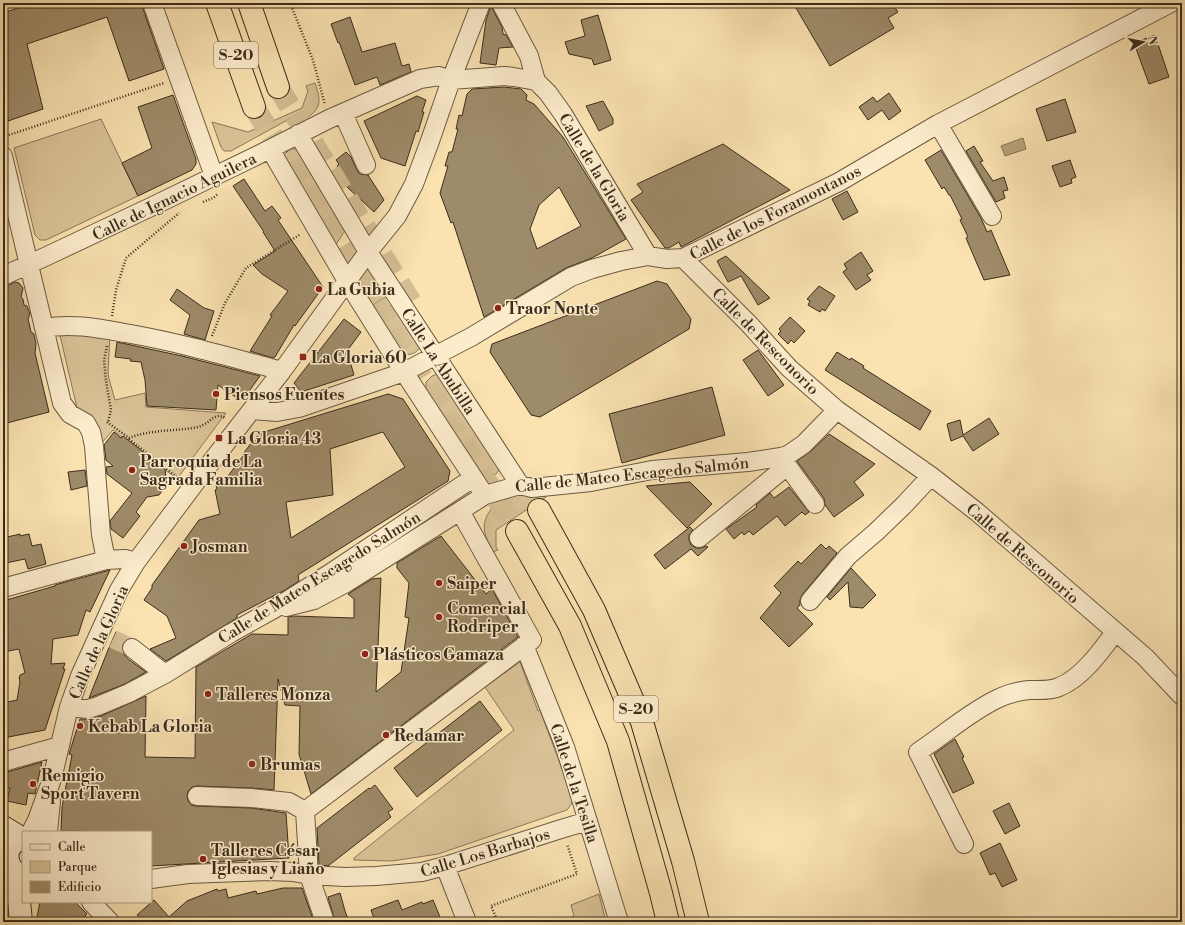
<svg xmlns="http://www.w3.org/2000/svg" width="1185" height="925" viewBox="0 0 1185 925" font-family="'Libre Bodoni',serif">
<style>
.green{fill:#dac398;stroke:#8a785a}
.water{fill:#b9a47e;stroke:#877456}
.building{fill:#9e8b69;stroke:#3b2c1b;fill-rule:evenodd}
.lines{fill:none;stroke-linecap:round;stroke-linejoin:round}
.street-tunnel{stroke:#d4be93;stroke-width:18;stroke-dasharray:18 9;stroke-linecap:butt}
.highway-tunnel{stroke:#d4be93;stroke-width:22;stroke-dasharray:22 11;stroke-linecap:butt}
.street-casing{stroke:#6b5a40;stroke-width:20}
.secondary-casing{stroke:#3b2c1b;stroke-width:24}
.highway-casing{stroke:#3b2c1b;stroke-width:24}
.path{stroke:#3b2c1b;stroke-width:2.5;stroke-dasharray:1 2;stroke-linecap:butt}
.street{stroke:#fceccc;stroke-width:18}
.secondary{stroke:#fceccc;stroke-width:22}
.highway{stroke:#fae2b1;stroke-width:22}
.poi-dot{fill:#8f2418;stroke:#fceccc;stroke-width:1.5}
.labels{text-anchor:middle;stroke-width:3;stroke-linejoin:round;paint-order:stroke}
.shield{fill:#fceccc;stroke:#756650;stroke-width:1}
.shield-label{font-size:15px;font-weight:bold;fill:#3b2c1b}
.street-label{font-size:16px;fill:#3b2c1b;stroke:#fceccc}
.poi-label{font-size:16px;font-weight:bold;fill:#3b2c1b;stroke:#fceccc;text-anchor:start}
</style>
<rect width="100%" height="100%" fill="#fae2b1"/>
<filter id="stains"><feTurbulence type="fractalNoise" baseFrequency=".005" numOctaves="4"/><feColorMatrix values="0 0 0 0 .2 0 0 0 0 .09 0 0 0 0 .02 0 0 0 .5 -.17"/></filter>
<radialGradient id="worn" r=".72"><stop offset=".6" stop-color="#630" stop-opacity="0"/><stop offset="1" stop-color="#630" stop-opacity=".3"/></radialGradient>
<path class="green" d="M 315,83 C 321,100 322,109 305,119 L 302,112 L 231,151 L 224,151 L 221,147 L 212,122 L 248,132 L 302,108 L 308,91 L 306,86 Z
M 101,119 L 138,196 L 46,240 L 40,240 L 35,235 L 14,148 Z
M 290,149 L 297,149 L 346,229 L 333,249 L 283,156 Z
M 370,280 L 378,281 L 389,295 L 371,306 C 366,297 357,286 370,280 Z
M 394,304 L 420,347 C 416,354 410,356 402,353 L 376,315 Z
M 59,331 L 110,335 L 108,372 L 109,379 L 115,400 L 145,393 L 146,407 L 226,413 L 177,479 L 113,430 L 100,445 L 77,408 Z
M 437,374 L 501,467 L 496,474 L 490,476 L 482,474 L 428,392 L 426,388 L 426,382 L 432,376 Z
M 543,492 L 546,497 L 496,530 L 496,547 L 498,550 L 493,552 C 484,535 479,523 493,507 C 496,503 501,499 506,498 C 517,494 531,494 543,492 Z
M 520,662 L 538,711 L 540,710 L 572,796 L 572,803 L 567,810 L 438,854 L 392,861 L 354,860 L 354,858 L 514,730 L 485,687 Z
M 599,894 L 606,922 L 559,922 L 574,916 L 571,905 Z"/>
<path class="water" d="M 1023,138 L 1026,149 L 1005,156 L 1001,146 Z"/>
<path class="building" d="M 32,3 L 141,3 L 164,69 L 129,81 L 107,17 L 27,44 L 43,109 L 8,121 L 3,101 L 3,13 Z
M 793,3 L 892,3 L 898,12 L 888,18 L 894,28 L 830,66 Z
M 491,6 L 502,27 L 503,34 L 506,35 L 513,47 L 499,48 L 496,65 L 480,63 L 486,20 Z
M 598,15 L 611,60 L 594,65 L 592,59 L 569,54 L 565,42 L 585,36 L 581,20 Z
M 350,17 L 362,52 L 395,43 L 402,66 L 409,64 L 411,72 L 380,85 L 377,77 L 355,85 L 339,42 L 338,43 L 331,24 Z
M 1155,35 L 1169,77 L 1149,84 L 1134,43 Z
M 504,87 L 521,89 L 527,95 L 526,100 L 534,104 L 563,137 L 626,239 L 592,258 L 566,268 L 484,317 L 453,222 L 451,223 L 440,193 L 448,166 L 445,166 L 449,152 L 452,152 L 458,129 L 456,129 L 459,115 L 462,116 L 467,94 L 472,89 ZM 559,187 L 581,226 L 537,249 L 530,229 L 539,205 Z
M 889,93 L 901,111 L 889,120 L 882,110 L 868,120 L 859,107 L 873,97 L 877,102 Z
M 173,95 L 196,159 L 196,164 L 192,170 L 138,196 L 122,163 L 152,148 L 138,107 Z
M 417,96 L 426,100 L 422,112 L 424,112 L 418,132 L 416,131 L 405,166 L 381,158 L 364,121 Z
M 1065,99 L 1076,132 L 1047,141 L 1036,109 Z
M 603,101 L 613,119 L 613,124 L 599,131 L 586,106 Z
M 723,144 L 790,190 L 681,247 L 679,242 L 669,248 L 665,248 L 631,200 L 643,192 L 637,184 Z
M 974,146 L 983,161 L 980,162 L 993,181 L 1004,177 L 1008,190 L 1003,191 L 1005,198 L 996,202 L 966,151 Z
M 941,150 L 981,218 L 987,232 L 991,230 L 1010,275 L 984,280 L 966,238 L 968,237 L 960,220 L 962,219 L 950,195 L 949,195 L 944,187 L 942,189 L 925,160 Z
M 346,152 L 351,157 L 357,170 L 360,174 L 368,175 L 384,200 L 374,212 L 347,187 L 350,184 L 337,166 L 339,164 L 336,160 Z
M 1070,160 L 1076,177 L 1071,179 L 1072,183 L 1060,187 L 1052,166 Z
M 244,179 L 265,211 L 272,206 L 281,218 L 278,220 L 323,287 L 295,326 L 294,325 L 275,357 L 273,358 L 250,351 L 272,316 L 270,315 L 288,291 L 262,274 L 253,265 L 275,251 L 263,232 L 264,232 L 233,186 Z
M 847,191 L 858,212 L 843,220 L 832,199 Z
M 861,252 L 873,271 L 867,275 L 871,280 L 856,290 L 843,272 L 847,269 L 844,264 Z
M 726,256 L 745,274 L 770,298 L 758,305 L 741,276 L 728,282 L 717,261 Z
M 657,281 L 667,284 L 691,319 L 689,329 L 540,417 L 531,415 L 490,352 L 492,344 Z
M 15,282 L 19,283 L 23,288 L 21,297 L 23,299 L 24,305 L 27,306 L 30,314 L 28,319 L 31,332 L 34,334 L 36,344 L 35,353 L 49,412 L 3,424 L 3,388 L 8,387 L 3,366 L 3,292 L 7,286 Z
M 819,286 L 835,296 L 825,311 L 822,309 L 820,312 L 808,305 L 810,301 L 807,299 Z
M 177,289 L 204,308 L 214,311 L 205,340 L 184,334 L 190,315 L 170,300 Z
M 790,317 L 805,331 L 794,343 L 791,340 L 788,344 L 778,334 L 781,331 L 779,329 Z
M 344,319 L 361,332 L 347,351 L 354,375 L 301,392 L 294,383 Z
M 117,342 L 182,356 L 260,376 L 247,394 L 242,394 L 237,398 L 218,385 L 216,410 L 147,406 L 145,380 L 141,362 L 130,361 L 131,359 L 115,357 Z
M 758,350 L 784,385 L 768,396 L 743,360 Z
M 837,352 L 850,360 L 851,358 L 864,366 L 863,368 L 931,411 L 920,430 L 825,370 Z
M 712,387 L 725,435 L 622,463 L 609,414 Z
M 388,394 L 403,399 L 450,471 L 448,481 L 298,575 L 299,581 L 285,590 L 237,615 L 237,618 L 166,661 L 150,649 L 176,638 L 167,616 L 144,600 L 152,588 L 152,585 L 199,520 L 220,514 L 215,490 L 217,489 L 216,485 L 222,484 L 243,456 L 243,454 L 255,438 L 261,433 ZM 383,432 L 405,467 L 291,538 L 286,502 L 333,495 L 330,449 Z
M 989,418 L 999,434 L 973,451 L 963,436 L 951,441 L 947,424 L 960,420 L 963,435 Z
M 114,432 L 121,438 L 123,436 L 165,469 L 167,485 L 159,495 L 147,497 L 136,512 L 140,516 L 123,538 L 111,529 L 110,521 L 132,493 L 107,474 L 106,467 L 113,466 L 106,460 L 104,445 Z
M 829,434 L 875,464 L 854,482 L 864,495 L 834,517 L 825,505 L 824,498 L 797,461 L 811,451 Z
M 85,470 L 87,486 L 71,490 L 68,472 Z
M 690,482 L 712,504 L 687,528 L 646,486 Z
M 789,487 L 809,512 L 805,515 L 802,512 L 785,526 L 777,516 L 753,535 L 749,531 L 744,535 L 742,532 L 734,539 L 726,529 L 757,507 L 756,505 L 770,493 L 774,498 Z
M 690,527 L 693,530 L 689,535 L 689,540 L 691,545 L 696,548 L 701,548 L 706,546 L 708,547 L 698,556 L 691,549 L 665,569 L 654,555 Z
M 20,534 L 20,536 L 29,534 L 32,546 L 41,544 L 46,564 L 28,569 L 25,559 L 6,563 L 5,561 L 3,562 L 3,538 Z
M 441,536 L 486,594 L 492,589 L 518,637 L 311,794 L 299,754 L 300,706 L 285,705 L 278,679 L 274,790 L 252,788 L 197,786 L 192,787 L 188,791 L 187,796 L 188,801 L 191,805 L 196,806 L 251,808 L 286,813 L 289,858 L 151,866 L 151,832 L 61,831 L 62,807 L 72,755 L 69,754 L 80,719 L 91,719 L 101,716 L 146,696 L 145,757 L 195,758 L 196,667 L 252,634 L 288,635 L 288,617 L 293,616 L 354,618 L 354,599 L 348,594 L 372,579 L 381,578 L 376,692 L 401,672 L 409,618 L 405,617 L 409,583 L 397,568 L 397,563 Z
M 821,544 L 826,549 L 829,546 L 837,553 L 802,595 L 800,600 L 800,605 L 797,608 L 813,624 L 789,647 L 760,618 L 781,593 L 774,586 L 798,561 L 801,564 Z
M 851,568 L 876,595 L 863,608 L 850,607 L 848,582 L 830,600 L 827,597 Z
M 110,570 L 90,612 L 86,610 L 78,635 L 53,639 L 51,664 L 65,663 L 63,669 L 65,669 L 45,730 L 3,738 L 3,703 L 17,700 L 20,682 L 19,677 L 20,677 L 20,675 L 25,673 L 19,649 L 3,652 L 3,601 L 55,586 L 55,585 Z
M 116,632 L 128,638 L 124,641 L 122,646 L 122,652 L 128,659 L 146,672 L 125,684 L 89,698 L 108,650 Z
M 480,701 L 502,730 L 417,797 L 394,768 Z
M 955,739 L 964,757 L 962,758 L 974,783 L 953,793 L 934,754 Z
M 42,762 L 35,794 L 28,793 L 26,805 L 7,801 L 10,788 L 3,787 L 3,773 L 11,771 Z
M 375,785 L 393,809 L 388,812 L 391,817 L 328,866 L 319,865 L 317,828 L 369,788 L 370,789 Z
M 1009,803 L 1020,826 L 1005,834 L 993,811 Z
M 1000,843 L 1017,880 L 1002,887 L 995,873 L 990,875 L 980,853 Z
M 283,888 L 302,888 L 314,922 L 143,922 L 137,915 L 154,900 L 169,917 L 187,901 L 217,889 L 218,891 L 226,889 L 228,898 L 256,891 L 257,894 Z
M 340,893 L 345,911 L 349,922 L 335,922 L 328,897 Z
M 398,900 L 402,910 L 422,902 L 423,904 L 433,900 L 442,922 L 373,922 L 375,921 L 371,910 Z
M 40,902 L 75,902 L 87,914 L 85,916 L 93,922 L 36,922 Z"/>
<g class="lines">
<path class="street-tunnel" d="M 113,639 L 132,648"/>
<path class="highway-tunnel" d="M 278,87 L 412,304
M 254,107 L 517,531"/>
<defs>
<path id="street" d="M 152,3 L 214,176
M 501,3 L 529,56 L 536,81 L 548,93 L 563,114 L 648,256
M 343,113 L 366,165
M 938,124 L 992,216
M 298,134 L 368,252 L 520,485
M 270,149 L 347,281 L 404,372 L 480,488
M 3,156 L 62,403 L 70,414 L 86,423 L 91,432 L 94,446 L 101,535 L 106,560 L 125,559 L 136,562
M 683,258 L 749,324 L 789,368 L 837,410 L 931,476 L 977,512 L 1145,657 L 1182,696
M 3,276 L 47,256 L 153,206 L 260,154 L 329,119 L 420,79 L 439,76 L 451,80 L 504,76 L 514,77 L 536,81
M 44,328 C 72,323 97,328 125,333 C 178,342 230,357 282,371
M 252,410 L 277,412 L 299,408 L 404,372 L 471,337 L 571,277 L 592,269 L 621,261 L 648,256 L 667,259 L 683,258 L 839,182 L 938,124 L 1171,3
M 781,457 L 815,504
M 699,538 L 787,466
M 3,588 L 106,560
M 810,601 L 848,556 L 876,532 L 904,505 L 931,476
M 286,607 L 314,600 L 346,583 L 460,511
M 524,645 L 565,747 L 619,922
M 132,648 L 165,674
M 69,707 L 88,709 L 98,706 L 129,693 L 165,674 L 231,633 L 274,609 L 332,572 L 473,478
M 3,762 L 60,746
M 197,796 L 252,798 L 289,802 L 305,811
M 305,811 L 532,640 L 460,511 L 485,495 L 520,485 L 532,488 L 591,482 L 652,470 L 748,462 L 781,457 L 788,455 L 804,444 L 837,410
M 305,811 L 309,875 L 325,922
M 31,832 L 37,820 L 52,779 L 69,707 L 80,676 L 119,590 L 136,562 L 201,475 L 282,371 L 368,252 L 397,216 L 414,184 L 430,141 L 451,80 L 481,3
M 48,832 L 51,801
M 964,844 L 918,752 C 944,735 968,713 997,699 C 1007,694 1018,691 1029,690 C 1038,690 1050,691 1059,687 C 1082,678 1101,651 1115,632
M 445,866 L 467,922
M 151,879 L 188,874 L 269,871 L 293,872 L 309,875 L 345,877 L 376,876 L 422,872 L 445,866 L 561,829 L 588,821
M 91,902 L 110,922"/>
<path id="secondary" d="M 3,827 L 21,838
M 11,868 L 18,890 L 21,922
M 22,876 C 3,869 2,843 23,838"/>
<path id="highway" d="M 217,3 L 254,107
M 249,3 L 278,87
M 539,510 L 594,610 L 642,722 L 683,861 L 698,922
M 517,531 L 570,626 L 618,741 L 661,893 L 668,922"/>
</defs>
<use href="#street" class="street-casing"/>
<use href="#secondary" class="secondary-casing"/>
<use href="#highway" class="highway-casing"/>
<path class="path" d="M 290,3 L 313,60 L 325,105
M 3,137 L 164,83
M 203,202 L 213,198 L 218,194
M 112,316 L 116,290 L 126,258 L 179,213
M 212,336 L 225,303 L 246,268 L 301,234
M 107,346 L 104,360 L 106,381 L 111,410 L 108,423
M 107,422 L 129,438 C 146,431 166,431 185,429 C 191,428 198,428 203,425 C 212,421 215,412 225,418
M 129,439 L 178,478
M 498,922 L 491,906 L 577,874 L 567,844"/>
<use href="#street" class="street"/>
<use href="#secondary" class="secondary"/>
<use href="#highway" class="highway"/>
</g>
<g class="poi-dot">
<circle cx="319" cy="289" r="4"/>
<circle cx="498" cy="308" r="4"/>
<rect x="299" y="353" width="8" height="8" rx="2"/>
<circle cx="216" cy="394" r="4"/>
<rect x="215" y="434" width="8" height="8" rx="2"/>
<circle cx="132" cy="470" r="4"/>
<circle cx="184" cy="546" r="4"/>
<circle cx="439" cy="583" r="4"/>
<circle cx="439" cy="617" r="4"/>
<circle cx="365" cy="654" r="4"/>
<circle cx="208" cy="694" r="4"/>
<circle cx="80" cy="726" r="4"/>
<circle cx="386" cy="735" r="4"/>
<circle cx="252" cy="764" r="4"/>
<circle cx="33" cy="784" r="4"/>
<circle cx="203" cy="859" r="4"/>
</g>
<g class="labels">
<g class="shield">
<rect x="214" y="42" width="44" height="26" rx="3"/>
<rect x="614" y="696" width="44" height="26" rx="3"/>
</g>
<g class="shield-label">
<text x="236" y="60">S-20</text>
<text x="636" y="714">S-20</text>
</g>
<g class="street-label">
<text transform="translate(595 167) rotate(59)" y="6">Calle de la Gloria</text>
<text transform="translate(174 196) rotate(-26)" y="6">Calle de Ignacio Aguilera</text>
<text transform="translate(775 212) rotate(-27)" y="6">Calle de los Foramontanos</text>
<text transform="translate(766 341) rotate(45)" y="6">Calle de Resconorio</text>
<text transform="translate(439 361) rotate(57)" y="6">Calle La Abubilla</text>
<text transform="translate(632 474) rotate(-6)" y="6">Calle de Mateo Escagedo Salmón</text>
<text transform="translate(1023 553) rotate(41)" y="6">Calle de Resconorio</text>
<text transform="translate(319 577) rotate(-32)" y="6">Calle de Mateo Escagedo Salmón</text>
<text transform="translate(98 642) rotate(-66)" y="6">Calle de la Gloria</text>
<text transform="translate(575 783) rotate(72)" y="6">Calle de la Tesilla</text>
<text transform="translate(485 852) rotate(-17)" y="6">Calle Los Barbajos</text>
</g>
<g class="poi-label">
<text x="327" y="295">La Gubia</text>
<text x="506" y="314">Traor Norte</text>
<text x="311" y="363">La Gloria 60</text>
<text x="224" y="400">Piensos Fuentes</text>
<text x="227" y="444">La Gloria 43</text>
<text x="140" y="467">Parroquia de La<tspan x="140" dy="18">Sagrada Familia</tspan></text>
<text x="192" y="552">Josman</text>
<text x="447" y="589">Saiper</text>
<text x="447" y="614">Comercial<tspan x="447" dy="18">Rodriper</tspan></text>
<text x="373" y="660">Plásticos Gamaza</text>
<text x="216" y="700">Talleres Monza</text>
<text x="88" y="732">Kebab La Gloria</text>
<text x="394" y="741">Redamar</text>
<text x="260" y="770">Brumas</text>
<text x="41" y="781">Remigio<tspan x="41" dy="18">Sport Tavern</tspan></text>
<text x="211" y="856">Talleres César<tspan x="211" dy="18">Iglesias y Liaño</tspan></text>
</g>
</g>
<rect width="1185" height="925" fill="none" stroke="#fae2b1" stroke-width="16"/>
<rect x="4" y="4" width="1177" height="917" fill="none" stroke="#3b2c1b" stroke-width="2"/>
<rect x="8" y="8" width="1169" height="909" fill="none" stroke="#3b2c1b"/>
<rect x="22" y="831" width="130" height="72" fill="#fceccc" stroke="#af9f85"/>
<rect x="30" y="844" width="20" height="6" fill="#fceccc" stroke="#af9f85"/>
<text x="58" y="851" font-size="12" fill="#3b2c1b">Calle</text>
<rect x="30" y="861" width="20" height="12" fill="#dac398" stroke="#af9f85"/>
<text x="58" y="871" font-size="12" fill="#3b2c1b">Parque</text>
<rect x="30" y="881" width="20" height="12" fill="#9e8b69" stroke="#af9f85"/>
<text x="58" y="891" font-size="12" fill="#3b2c1b">Edificio</text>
<g transform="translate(1143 42) rotate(80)" stroke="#fceccc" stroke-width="3" paint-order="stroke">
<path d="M0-3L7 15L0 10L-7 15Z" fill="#3b2c1b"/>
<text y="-6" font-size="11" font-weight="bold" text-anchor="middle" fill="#3b2c1b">N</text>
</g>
<rect width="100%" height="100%" filter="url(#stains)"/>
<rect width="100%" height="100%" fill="url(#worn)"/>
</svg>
